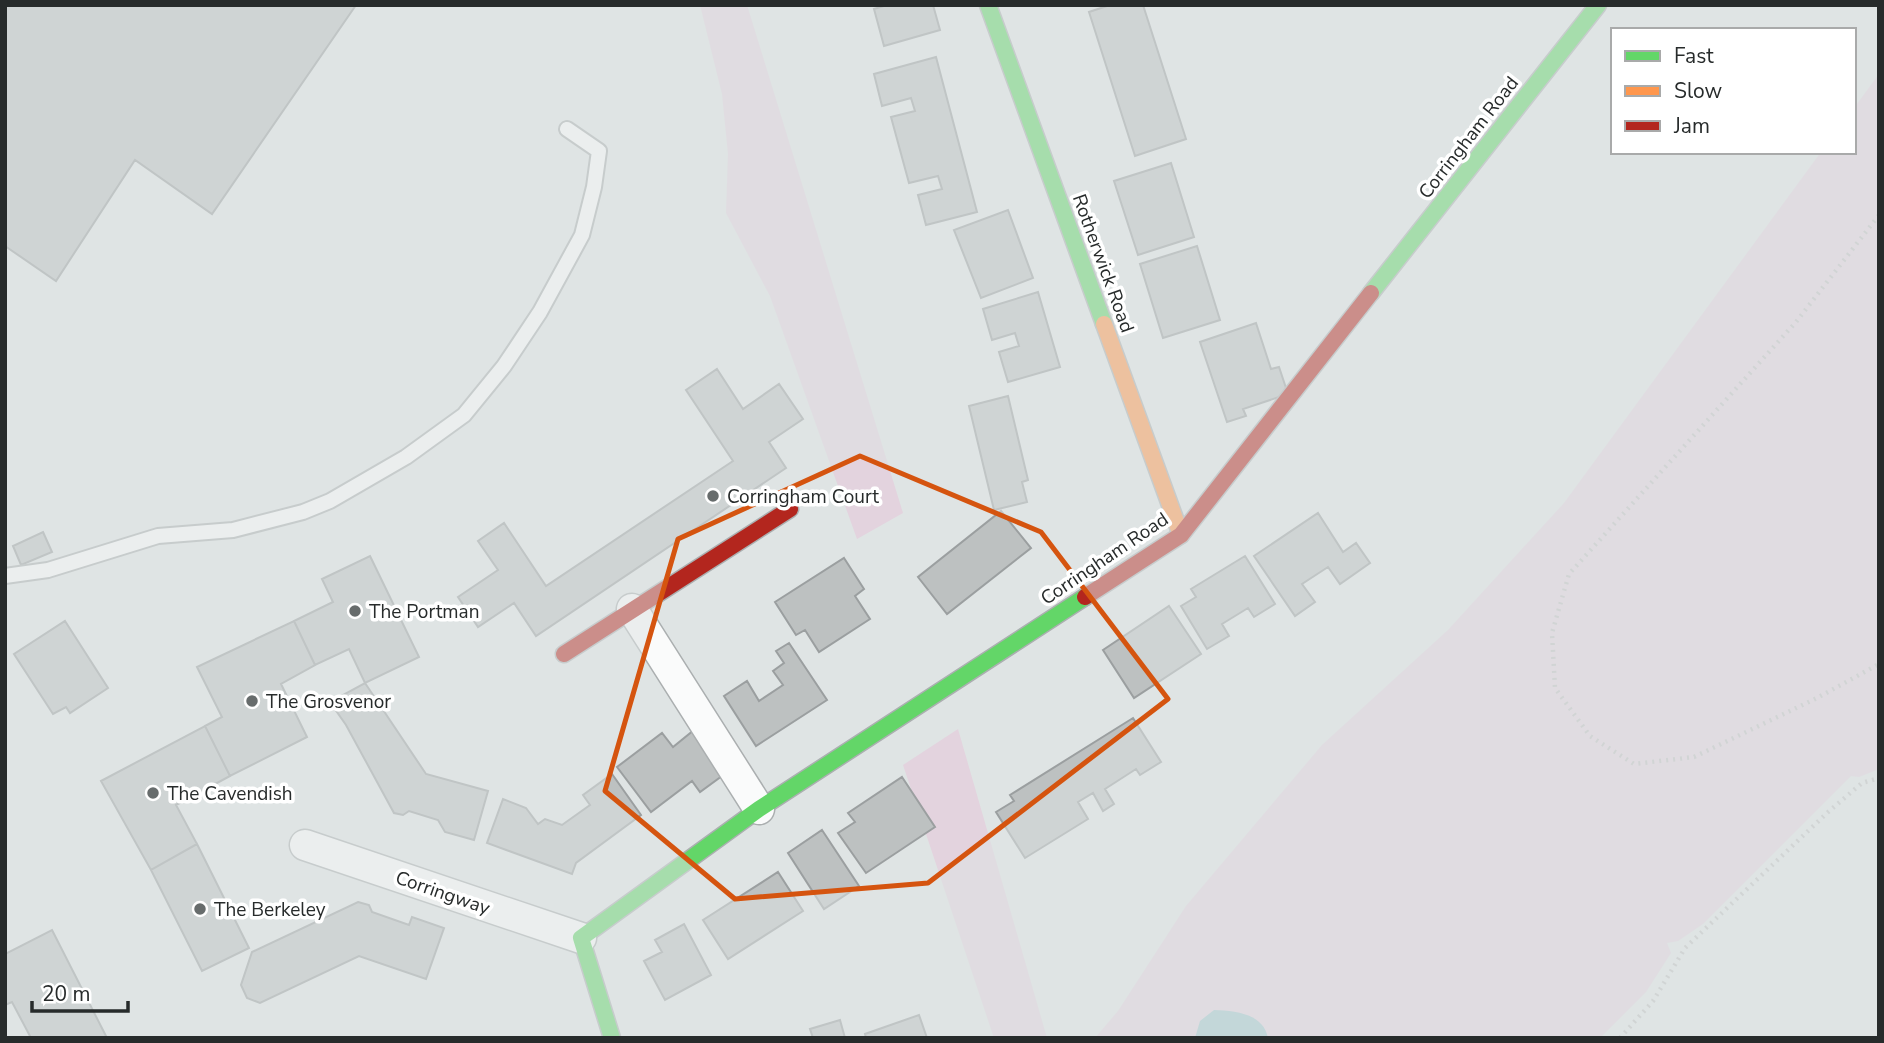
<svg xmlns="http://www.w3.org/2000/svg" width="1884" height="1043" viewBox="0 0 1884 1043" font-family="'Nunito Sans',sans-serif">
<style>
.green{fill:#e3d3de}
.water{fill:#a2c7cd}
.building{fill:#bdc1c1;stroke:#9b9fa0;stroke-width:2}
.lines{fill:none;stroke-linecap:round;stroke-linejoin:round}
.lane-casing{stroke:#abafb0;stroke-width:18}
.street-casing{stroke:#abafb0;stroke-width:33}
.fast-casing{stroke:#abafb0;stroke-width:19}
.slow-casing{stroke:#abafb0;stroke-width:19}
.jam-casing{stroke:#abafb0;stroke-width:19}
.path{stroke:#c1c2c2;stroke-width:4.5;stroke-dasharray:2 5;stroke-linecap:butt}
.lane{stroke:#fafbfb;stroke-width:14}
.street{stroke:#fafbfb;stroke-width:30}
.fast{stroke:#63d668;stroke-width:16}
.slow{stroke:#ff974d;stroke-width:16}
.jam{stroke:#b3261e;stroke-width:16}
.marked{fill:none;stroke:#d5540f;stroke-width:5;stroke-linejoin:round}
.poi-dot{fill:#676c6c;stroke:#fff;stroke-width:2.5}
.labels{text-anchor:middle;stroke-width:7;stroke-linejoin:round;paint-order:stroke}
.street-label{font-size:19px;fill:#272b2b;stroke:#fff}
.poi-label{font-size:19px;fill:#272b2b;stroke:#fff;text-anchor:start}
</style>
<rect width="100%" height="100%" fill="#dfe4e4"/>
<path class="green" d="M 700,5 L 747,5 L 903,513 L 857,539 L 770,296 L 726,213 L 728,154 L 722,94 Z
M 1879,74 L 1879,769 L 1859,777 L 1851,776 L 1703,924 L 1678,941 L 1667,943 L 1671,953 L 1646,992 L 1600,1038 L 1095,1038 L 1118,1011 L 1186,906 L 1322,745 L 1448,630 L 1564,503 L 1821,152 L 1854,152 L 1854,108 Z
M 958,729 L 1047,1038 L 994,1038 L 903,765 Z"/>
<path class="water" d="M 1214,1010 C 1235,1011 1263,1013 1268,1038 L 1195,1038 L 1200,1021 Z"/>
<path class="building" d="M 5,5 L 356,5 L 212,214 L 135,160 L 56,281 L 5,246 Z
M 887,5 L 933,5 L 940,30 L 884,46 L 874,9 Z
M 1110,5 L 1143,5 L 1186,139 L 1135,156 L 1089,12 Z
M 936,57 L 977,212 L 926,225 L 918,195 L 942,189 L 938,176 L 909,183 L 891,117 L 915,111 L 911,98 L 882,106 L 874,74 Z
M 1171,163 L 1194,237 L 1138,255 L 1114,181 Z
M 1008,210 L 1033,278 L 981,298 L 954,230 Z
M 1197,246 L 1220,320 L 1163,338 L 1140,264 Z
M 1038,292 L 1060,367 L 1008,382 L 999,352 L 1019,346 L 1015,333 L 992,340 L 983,309 Z
M 1256,323 L 1271,369 L 1279,367 L 1288,394 L 1243,409 L 1246,416 L 1227,422 L 1200,342 Z
M 717,369 L 743,409 L 779,384 L 803,419 L 769,442 L 786,468 L 536,636 L 514,603 L 478,627 L 458,597 L 498,570 L 478,541 L 504,523 L 546,586 L 733,461 L 686,390 Z
M 1008,396 L 1028,480 L 1022,482 L 1027,502 L 994,510 L 969,406 Z
M 1001,511 L 1031,548 L 947,614 L 918,577 Z
M 1318,513 L 1343,552 L 1356,543 L 1370,563 L 1340,584 L 1328,567 L 1302,584 L 1315,602 L 1295,616 L 1254,556 Z
M 43,532 L 52,552 L 21,565 L 13,546 Z
M 370,556 L 419,657 L 365,683 L 349,649 L 315,665 L 294,621 L 333,602 L 322,579 Z
M 1245,556 L 1275,604 L 1254,617 L 1248,608 L 1222,624 L 1229,636 L 1207,649 L 1181,606 L 1196,597 L 1191,589 Z
M 844,558 L 864,589 L 855,596 L 870,619 L 819,652 L 805,630 L 796,635 L 775,602 Z
M 1169,606 L 1201,654 L 1134,698 L 1103,650 Z
M 65,621 L 108,688 L 70,713 L 66,707 L 53,714 L 14,654 Z
M 294,621 L 315,665 L 281,684 L 307,737 L 230,776 L 205,726 L 222,717 L 197,667 Z
M 789,643 L 827,700 L 756,746 L 724,696 L 747,681 L 759,701 L 783,685 L 773,671 L 784,663 L 776,651 Z
M 365,683 L 426,774 L 488,791 L 474,840 L 445,832 L 438,820 L 409,811 L 403,815 L 394,813 L 346,725 L 330,702 Z
M 1133,718 L 1161,762 L 1140,775 L 1136,769 L 1105,789 L 1114,804 L 1103,811 L 1093,793 L 1078,802 L 1088,819 L 1025,858 L 996,812 L 1014,801 L 1010,795 Z
M 205,726 L 230,776 L 176,805 L 197,844 L 151,870 L 101,781 Z
M 694,730 L 726,773 L 700,792 L 692,781 L 651,812 L 617,767 L 662,733 L 673,747 Z
M 612,774 L 641,815 L 576,863 L 572,874 L 487,843 L 503,799 L 526,808 L 538,824 L 545,819 L 562,825 L 590,805 L 583,795 Z
M 902,777 L 935,827 L 866,873 L 838,833 L 855,822 L 848,813 Z
M 822,830 L 859,886 L 824,909 L 788,853 Z
M 197,844 L 249,948 L 202,971 L 151,870 Z
M 778,872 L 803,911 L 728,959 L 703,920 Z
M 358,902 L 369,905 L 372,912 L 409,925 L 412,917 L 444,928 L 426,979 L 359,956 L 260,1003 L 247,998 L 241,985 L 252,952 Z
M 684,924 L 711,975 L 665,1000 L 644,961 L 662,952 L 655,940 Z
M 52,930 L 107,1038 L 31,1038 L 12,1002 L 5,1005 L 5,954 Z
M 919,1015 L 927,1038 L 866,1038 L 865,1034 Z
M 840,1020 L 845,1038 L 813,1038 L 810,1029 Z"/>
<g class="lines">
<defs>
<path id="lane" d="M 5,576 L 48,570 L 158,536 L 233,530 L 303,512 L 330,501 L 406,457 L 464,415 L 504,366 L 540,312 L 582,235 L 594,187 L 599,151 L 567,129"/>
<path id="street" d="M 632,609 L 759,809
M 305,845 L 581,938"/>
<path id="fast" d="M 988,5 L 1104,324
M 1371,293 L 1598,5
M 612,1038 L 581,938 L 759,809 L 1085,597"/>
<path id="slow" d="M 1104,324 L 1181,535"/>
<path id="jam" d="M 1085,597 L 1181,535 L 1371,293
M 564,654 L 790,509"/>
</defs>
<use href="#lane" class="lane-casing"/>
<use href="#street" class="street-casing"/>
<use href="#fast" class="fast-casing"/>
<use href="#slow" class="slow-casing"/>
<use href="#jam" class="jam-casing"/>
<path class="path" d="M 1879,215 L 1796,322 L 1569,574 L 1552,633 L 1555,688 L 1590,736 L 1634,764 L 1694,757 L 1817,698 L 1879,664
M 1620,1038 L 1653,1001 L 1685,948 L 1827,813 L 1862,783 L 1879,778"/>
<use href="#lane" class="lane"/>
<use href="#street" class="street"/>
<use href="#fast" class="fast"/>
<use href="#slow" class="slow"/>
<use href="#jam" class="jam"/>
</g>
<path d="M0 0H1884V1043H0ZM 860,456 L 1041,532 L 1168,699 L 928,883 L 735,899 L 605,791 L 678,539 Z" fill="#dfe4e4" fill-opacity=".55" fill-rule="evenodd"/>
<path class="marked" d="M 860,456 L 1041,532 L 1168,699 L 928,883 L 735,899 L 605,791 L 678,539 Z"/>
<g class="poi-dot">
<circle cx="713" cy="496" r="7"/>
<circle cx="355" cy="611" r="7"/>
<circle cx="252" cy="701" r="7"/>
<circle cx="153" cy="793" r="7"/>
<circle cx="200" cy="909" r="7"/>
</g>
<g class="labels">
<g class="street-label">
<text transform="translate(1468 137) rotate(-52)" y="7">Corringham Road</text>
<text transform="translate(1104 263) rotate(70)" y="7">Rotherwick Road</text>
<text transform="translate(1104 558) rotate(-34)" y="7">Corringham Road</text>
<text transform="translate(443 892) rotate(19)" y="7">Corringway</text>
</g>
<g class="poi-label">
<text x="727" y="503">Corringham Court</text>
<text x="369" y="618">The Portman</text>
<text x="266" y="708">The Grosvenor</text>
<text x="167" y="800">The Cavendish</text>
<text x="214" y="916">The Berkeley</text>
</g>
</g>
<rect width="1884" height="1043" fill="none" stroke="#272b2b" stroke-width="14"/>
<rect x="1611" y="28" width="245" height="126" fill="#ffffff" stroke="#a9aaaa" stroke-width="2"/>
<rect x="1625" y="51" width="35" height="10" fill="#63d668" stroke="#a9aaaa" stroke-width="2"/>
<text x="1674" y="63" font-size="21" fill="#272b2b">Fast</text>
<rect x="1625" y="86" width="35" height="10" fill="#ff974d" stroke="#a9aaaa" stroke-width="2"/>
<text x="1674" y="98" font-size="21" fill="#272b2b">Slow</text>
<rect x="1625" y="121" width="35" height="10" fill="#b3261e" stroke="#a9aaaa" stroke-width="2"/>
<text x="1674" y="133" font-size="21" fill="#272b2b">Jam</text>
<path d="M32 1001v10h96v-10" fill="none" stroke="#272b2b" stroke-width="3.5"/>
<text x="42" y="1001" font-size="21" fill="#272b2b" stroke="#ffffff" stroke-width="5" paint-order="stroke">20 m</text>
</svg>
